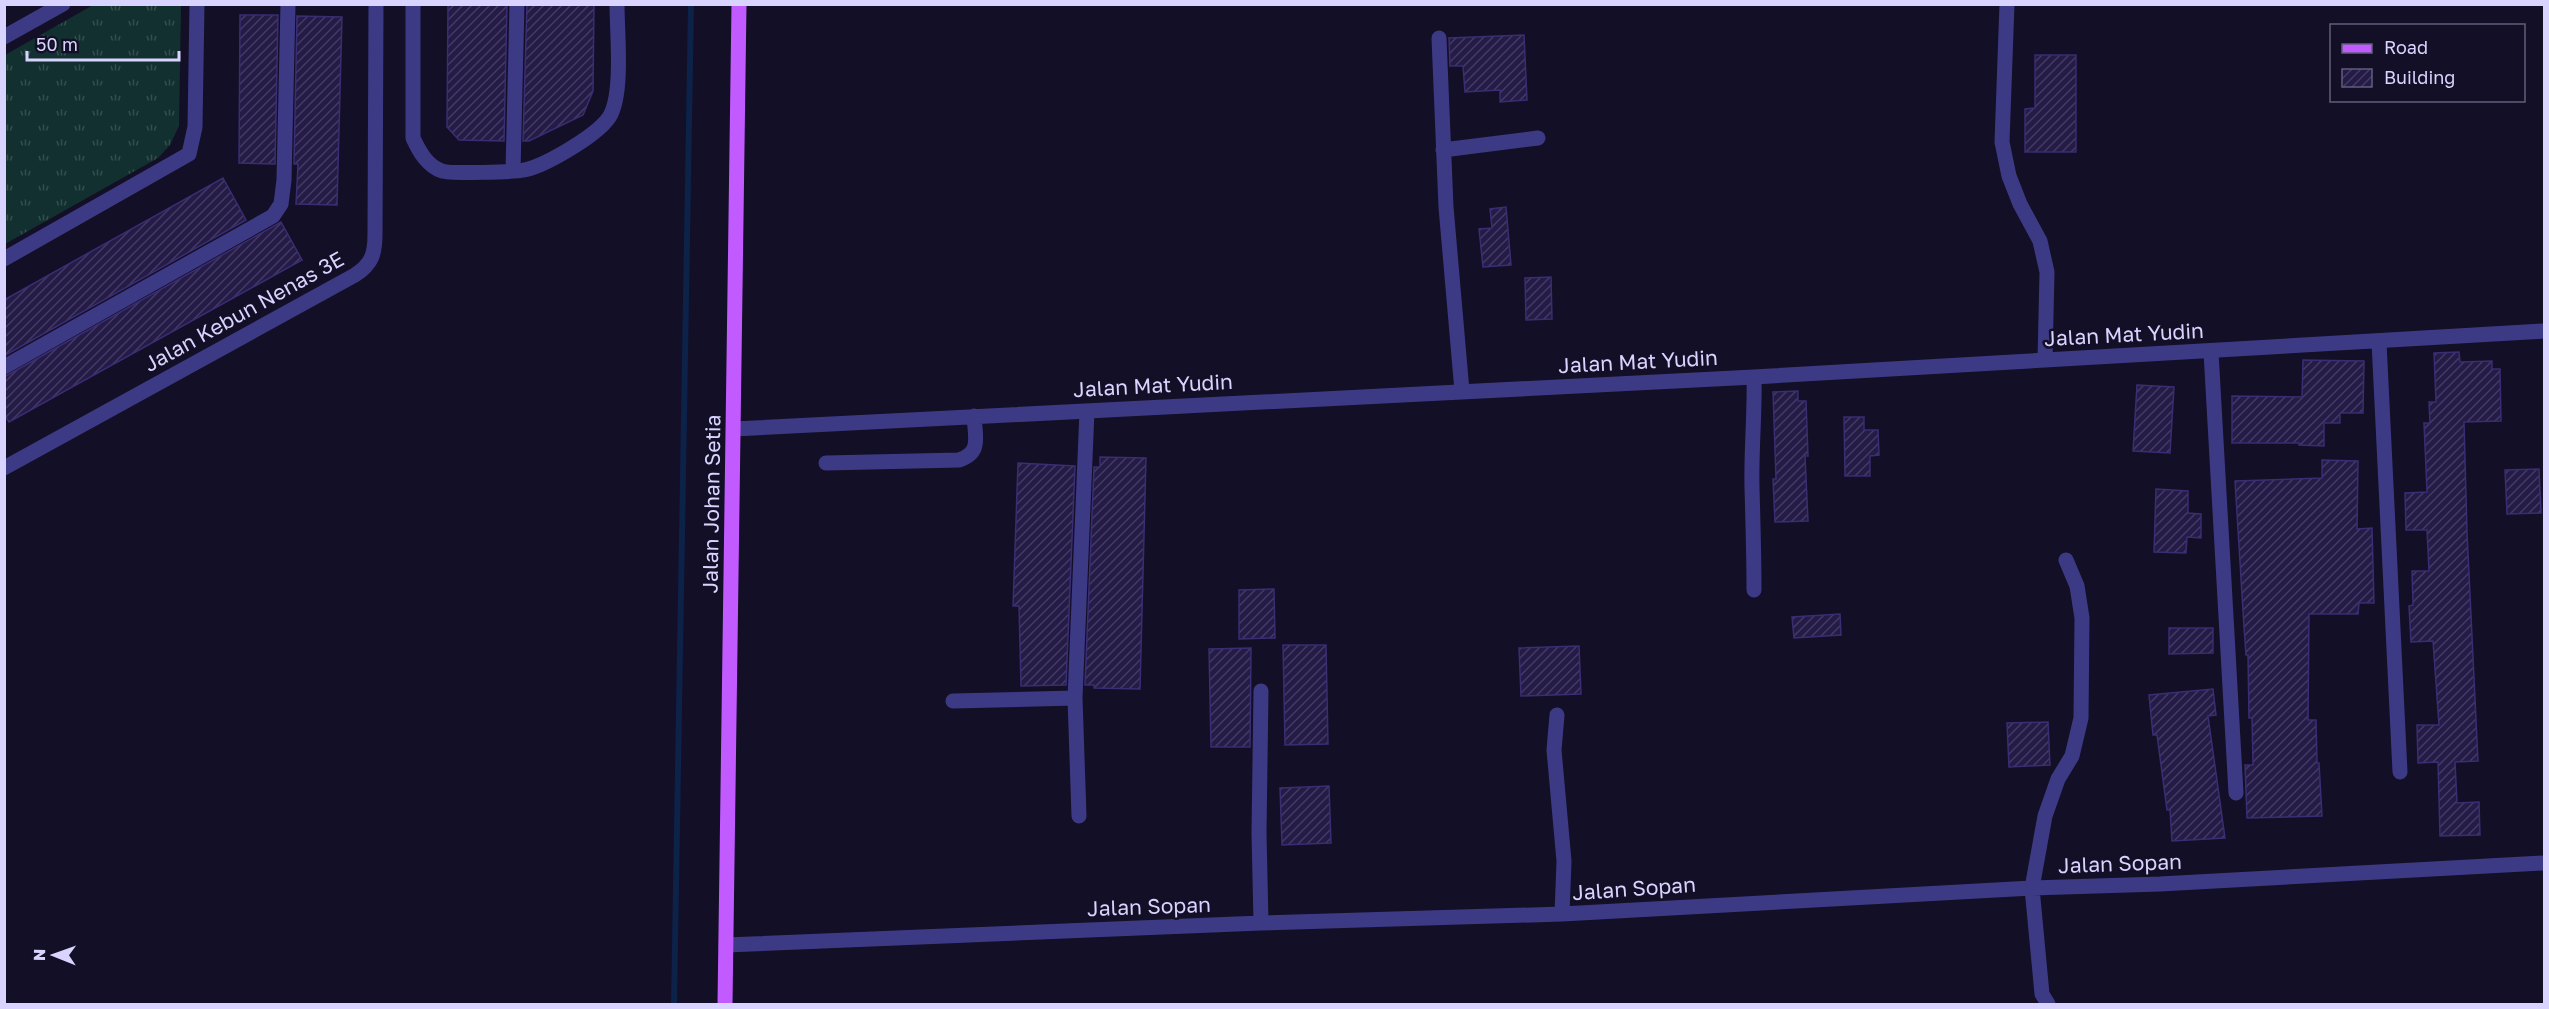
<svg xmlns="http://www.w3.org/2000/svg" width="2549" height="1009" viewBox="0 0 2549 1009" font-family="'Golos Text',sans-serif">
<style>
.grass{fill:url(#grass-tufts)}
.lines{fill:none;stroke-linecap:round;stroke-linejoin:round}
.stream{stroke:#0c2248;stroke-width:6}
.building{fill:url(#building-hatch);stroke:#3b2d73;stroke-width:1.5}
.minor{stroke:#3d3a85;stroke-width:15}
.major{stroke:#c25bff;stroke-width:15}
.labels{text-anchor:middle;stroke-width:5;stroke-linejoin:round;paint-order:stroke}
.street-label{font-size:21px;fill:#d9d4ff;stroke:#130f26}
</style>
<defs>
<pattern id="grass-tufts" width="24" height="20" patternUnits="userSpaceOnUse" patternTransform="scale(1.5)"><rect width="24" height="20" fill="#12302f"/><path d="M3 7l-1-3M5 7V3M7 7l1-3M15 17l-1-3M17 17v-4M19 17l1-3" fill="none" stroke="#344d4e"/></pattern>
<pattern id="building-hatch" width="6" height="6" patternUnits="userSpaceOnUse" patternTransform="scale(1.5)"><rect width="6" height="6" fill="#241b47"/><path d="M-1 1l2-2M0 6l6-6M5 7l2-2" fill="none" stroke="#433b63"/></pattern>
</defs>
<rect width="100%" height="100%" fill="#130f26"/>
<path class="grass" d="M 95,4 L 181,5 L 179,126 L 170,145 L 158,158 L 5,244 L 5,55 Z"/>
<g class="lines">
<path class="stream" d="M 674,1004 L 691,4"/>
</g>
<path class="building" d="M 448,4 L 507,4 L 504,141 L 459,140 L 447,127 Z
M 527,4 L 594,4 L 593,91 L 583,115 L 529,141 L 523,141 Z
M 240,15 L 278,15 L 275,164 L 239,163 Z
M 297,16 L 342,17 L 337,205 L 296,204 L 298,164 L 294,164 Z
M 1524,35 L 1527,100 L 1500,102 L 1500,90 L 1465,92 L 1463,66 L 1450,66 L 1449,38 Z
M 2035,55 L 2076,55 L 2076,152 L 2025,152 L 2025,109 L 2035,108 Z
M 223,178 L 246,220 L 4,356 L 4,300 Z
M 1506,207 L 1511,265 L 1483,267 L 1479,229 L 1492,228 L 1490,209 Z
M 281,222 L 302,260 L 9,422 L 4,414 L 4,377 Z
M 1551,277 L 1552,319 L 1526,320 L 1525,278 Z
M 2459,352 L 2460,362 L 2492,361 L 2492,369 L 2500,369 L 2501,421 L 2464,422 L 2467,532 L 2478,761 L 2455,762 L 2457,803 L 2479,802 L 2480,835 L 2440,836 L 2438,762 L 2418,763 L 2417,725 L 2439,725 L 2433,641 L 2411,642 L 2409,606 L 2413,605 L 2412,571 L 2429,571 L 2427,530 L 2406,530 L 2405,493 L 2427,492 L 2424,423 L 2430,423 L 2429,402 L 2436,402 L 2434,353 Z
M 2303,360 L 2364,361 L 2363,413 L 2340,413 L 2340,423 L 2324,423 L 2324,446 L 2299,445 L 2299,443 L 2232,443 L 2232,396 L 2302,397 Z
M 2137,385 L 2174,387 L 2170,453 L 2133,451 Z
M 1798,391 L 1798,401 L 1806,401 L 1808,456 L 1805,456 L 1808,521 L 1775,522 L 1773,479 L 1776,479 L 1773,392 Z
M 1844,417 L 1864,417 L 1864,430 L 1878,430 L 1879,455 L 1870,456 L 1870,476 L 1845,476 Z
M 1100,457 L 1146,458 L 1140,689 L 1094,688 L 1094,685 L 1085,685 L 1094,467 L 1100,467 Z
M 2322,460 L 2358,461 L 2357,529 L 2372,528 L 2374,603 L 2359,603 L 2358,614 L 2309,614 L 2308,720 L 2316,720 L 2317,763 L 2319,763 L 2322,816 L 2247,818 L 2245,765 L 2253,765 L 2252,718 L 2249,718 L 2248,655 L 2246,655 L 2244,627 L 2235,481 L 2322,478 Z
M 1018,463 L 1075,466 L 1066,685 L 1021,686 L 1019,606 L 1013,606 Z
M 2539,469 L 2541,513 L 2507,514 L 2505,470 Z
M 2156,489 L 2188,491 L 2188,513 L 2201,514 L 2201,538 L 2187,537 L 2186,553 L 2154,552 Z
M 1274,589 L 1275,638 L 1239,639 L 1239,590 Z
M 1840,614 L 1841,635 L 1794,638 L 1792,617 Z
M 2169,628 L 2213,628 L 2213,653 L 2169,654 Z
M 1283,645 L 1326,645 L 1328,744 L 1285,745 Z
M 1579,646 L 1581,694 L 1521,696 L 1519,648 Z
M 1251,648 L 1250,747 L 1211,747 L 1209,649 Z
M 2213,689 L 2216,715 L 2208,716 L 2225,838 L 2172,841 L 2170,810 L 2167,810 L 2157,735 L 2153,735 L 2149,695 Z
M 2048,722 L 2050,765 L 2009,767 L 2007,723 Z
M 1329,786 L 1331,843 L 1282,845 L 1280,788 Z"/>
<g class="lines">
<path class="minor" d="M 413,4 L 413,138 C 419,151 427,166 442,171 C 451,174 514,172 524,170 C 545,166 602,133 611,114 C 623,89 617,33 617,4
M 2007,4 L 2002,142 L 2009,176 L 2020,204 L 2040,241 L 2047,272 L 2045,360
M 4,37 L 63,4
M 1439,38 L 1446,207 L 1462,391
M 1443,150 L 1538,138
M 513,171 L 517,4
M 4,259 L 189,154 L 195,127 L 197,4
M 2379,342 L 2400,772
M 2211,352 L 2236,793
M 4,367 L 273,216 L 281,204 L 284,180 L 288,4
M 734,429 L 1754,377 L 2544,331
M 826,463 L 959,460 C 982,453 975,436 974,416
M 4,468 L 355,275 C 372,264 375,254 375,234 L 376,4
M 1754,590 C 1754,556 1753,522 1752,488 C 1751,451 1755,414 1754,377
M 953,701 L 1075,698
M 1557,715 L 1554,750 L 1564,861 L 1562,914
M 1079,816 L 1075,698 L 1087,411
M 1261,923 L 1259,833 L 1261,691
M 726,945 L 1261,923 L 1562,914 L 2032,888 L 2160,884 L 2544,863
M 2048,1004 L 2042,994 L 2032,888 L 2045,816 L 2058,779 L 2072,756 L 2081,718 L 2082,618 L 2077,586 L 2066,560"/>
<path class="major" d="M 725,1004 L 739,4"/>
</g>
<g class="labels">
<g class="street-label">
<text transform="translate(244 312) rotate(-29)" y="7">Jalan Kebun Nenas 3E</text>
<text transform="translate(2124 335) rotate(-3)" y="7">Jalan Mat Yudin</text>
<text transform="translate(1638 362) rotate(-3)" y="7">Jalan Mat Yudin</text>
<text transform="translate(1153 386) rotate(-3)" y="7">Jalan Mat Yudin</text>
<text transform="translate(712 504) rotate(-89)" y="7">Jalan Johan Setia</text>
<text transform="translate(2120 864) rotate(-2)" y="7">Jalan Sopan</text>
<text transform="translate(1634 889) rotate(-4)" y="7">Jalan Sopan</text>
<text transform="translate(1149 907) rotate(-2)" y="7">Jalan Sopan</text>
</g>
</g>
<rect width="2549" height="1009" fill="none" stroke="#d9d4ff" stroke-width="12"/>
<rect x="2330" y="24" width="195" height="78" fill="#130f26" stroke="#625e7d" stroke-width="1.5"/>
<rect x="2342" y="44" width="30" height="9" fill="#c25bff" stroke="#625e7d" stroke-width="1.5"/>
<text x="2384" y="54" font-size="18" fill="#d9d4ff">Road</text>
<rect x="2342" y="69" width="30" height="18" fill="url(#building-hatch)" stroke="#625e7d" stroke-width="1.5"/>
<text x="2384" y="84" font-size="18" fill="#d9d4ff">Building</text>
<g transform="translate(54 955) rotate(271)" stroke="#130f26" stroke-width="4.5" paint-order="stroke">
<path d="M0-4.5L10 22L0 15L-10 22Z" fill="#d9d4ff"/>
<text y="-9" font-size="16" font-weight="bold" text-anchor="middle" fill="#d9d4ff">N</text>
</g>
<path d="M27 51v9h152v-9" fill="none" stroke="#d9d4ff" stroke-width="3"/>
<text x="36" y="51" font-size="18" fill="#d9d4ff" stroke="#130f26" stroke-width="4.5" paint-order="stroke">50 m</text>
</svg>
